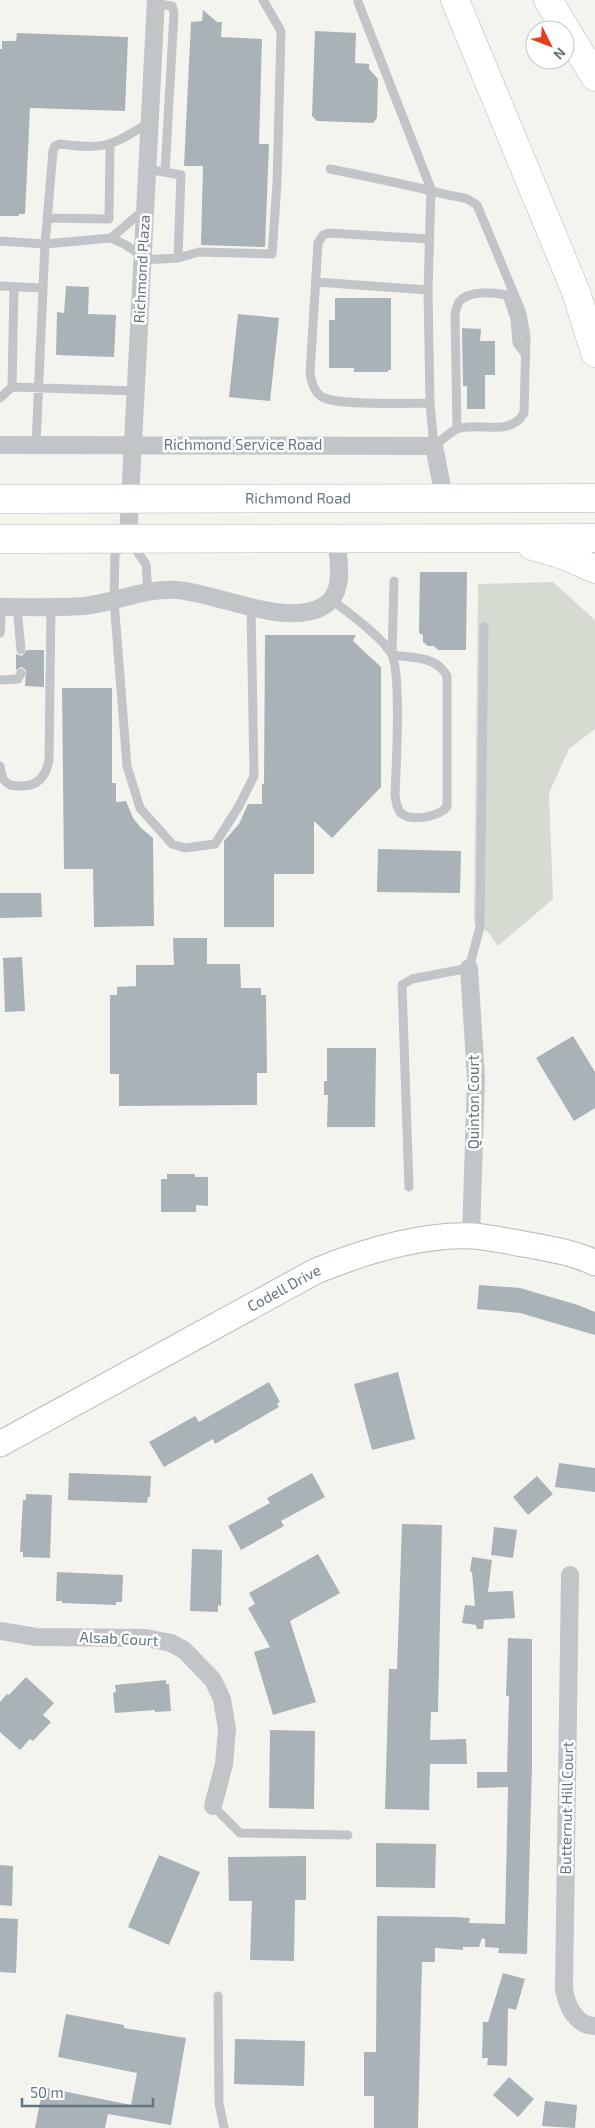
<svg xmlns="http://www.w3.org/2000/svg" width="595" height="2128" viewBox="0 0 595 2128" font-family="'Exo 2',sans-serif">
<style>
.green{fill:#d5dbd0}
.building{fill:#a9b2b6}
.lines{fill:none;stroke-linecap:round;stroke-linejoin:round}
.secondary-casing{stroke:#b3b9bc;stroke-width:27}
.highway-casing{stroke:#b4b7ba;stroke-width:29}
.lane{stroke:#c1c5c8;stroke-width:9}
.street{stroke:#c1c5c8;stroke-width:18}
.secondary{stroke:#fff;stroke-width:25}
.highway{stroke:#fff;stroke-width:28}
.labels{text-anchor:middle;stroke-width:5;stroke-linejoin:round;paint-order:stroke}
.street-label{font-size:15px;fill:#627581;stroke:#fff}
</style>
<rect width="100%" height="100%" fill="#f4f4ef"/>
<path class="green" d="M 553,582 L 595,620 L 595,729 L 569,749 L 549,793 L 553,899 L 498,946 L 488,932 L 474,922 L 478,584 Z"/>
<path class="building" d="M 203,10 L 217,22 L 222,22 L 221,37 L 262,39 L 259,144 L 269,144 L 265,247 L 201,245 L 203,166 L 184,166 L 191,22 L 202,21 Z
M 315,31 L 356,33 L 355,63 L 369,64 L 369,69 L 378,79 L 377,118 L 373,123 L 317,121 L 312,116 Z
M 17,33 L 128,37 L 125,111 L 30,108 L 25,214 L 19,214 L 19,216 L 0,216 L 0,49 L 2,49 L 2,41 L 16,41 Z
M 66,286 L 89,287 L 88,314 L 116,315 L 114,357 L 56,355 L 57,312 L 64,313 Z
M 335,298 L 391,298 L 391,370 L 388,370 L 388,372 L 354,372 L 354,368 L 329,368 L 329,320 L 335,320 Z
M 238,314 L 279,318 L 270,401 L 229,397 Z
M 462,328 L 481,329 L 480,341 L 495,341 L 495,375 L 485,375 L 485,409 L 467,409 L 467,386 L 463,386 Z
M 420,572 L 467,572 L 466,650 L 438,650 L 434,646 L 428,646 L 423,642 L 423,635 L 419,633 Z
M 265,635 L 356,635 L 353,641 L 381,667 L 381,787 L 332,838 L 314,821 L 314,874 L 274,874 L 274,927 L 224,927 L 224,841 L 239,824 L 248,804 L 262,804 L 262,784 L 264,784 Z
M 27,650 L 44,650 L 44,687 L 25,686 L 26,670 L 21,667 L 16,670 L 16,654 L 22,656 Z
M 62,688 L 112,688 L 112,783 L 116,783 L 116,802 L 126,801 L 133,818 L 141,828 L 153,838 L 154,926 L 94,927 L 93,869 L 64,869 Z
M 378,849 L 461,851 L 460,893 L 377,892 Z
M 0,893 L 41,893 L 42,917 L 0,918 Z
M 173,938 L 207,938 L 207,964 L 240,964 L 241,988 L 261,988 L 261,995 L 266,995 L 267,1073 L 257,1073 L 257,1105 L 119,1106 L 119,1074 L 110,1074 L 110,995 L 117,995 L 117,987 L 136,986 L 136,965 L 174,965 Z
M 22,957 L 25,1011 L 5,1012 L 3,958 Z
M 573,1036 L 595,1072 L 595,1108 L 574,1121 L 536,1058 Z
M 327,1048 L 376,1048 L 375,1127 L 327,1127 L 328,1095 L 324,1095 L 324,1081 L 327,1081 Z
M 167,1174 L 195,1174 L 195,1177 L 208,1177 L 208,1206 L 196,1205 L 196,1212 L 161,1212 L 161,1179 L 167,1179 Z
M 479,1285 L 520,1288 L 578,1305 L 595,1312 L 595,1335 L 520,1313 L 477,1309 Z
M 398,1372 L 415,1439 L 372,1450 L 354,1384 Z
M 269,1382 L 280,1402 L 277,1403 L 279,1407 L 215,1444 L 213,1439 L 164,1467 L 149,1442 L 195,1416 L 199,1422 Z
M 559,1463 L 595,1468 L 595,1492 L 555,1487 Z
M 69,1473 L 151,1476 L 150,1497 L 148,1497 L 147,1503 L 68,1500 Z
M 312,1473 L 325,1497 L 281,1521 L 284,1526 L 241,1550 L 228,1526 L 270,1503 L 267,1498 Z
M 537,1476 L 553,1494 L 528,1515 L 513,1497 Z
M 26,1494 L 52,1495 L 50,1558 L 23,1557 L 23,1552 L 20,1552 L 23,1500 L 26,1500 Z
M 402,1524 L 442,1525 L 438,1712 L 431,1712 L 430,1740 L 466,1739 L 467,1764 L 430,1764 L 429,1810 L 385,1809 L 389,1669 L 397,1669 Z
M 494,1527 L 517,1530 L 513,1558 L 491,1555 Z
M 192,1549 L 222,1550 L 221,1606 L 218,1605 L 218,1612 L 190,1611 Z
M 318,1554 L 340,1593 L 290,1621 L 316,1702 L 273,1715 L 254,1652 L 270,1647 L 248,1608 L 255,1604 L 249,1593 Z
M 472,1557 L 492,1560 L 488,1592 L 513,1591 L 515,1618 L 484,1620 L 483,1629 L 477,1629 L 476,1625 L 462,1623 L 465,1605 L 475,1606 L 472,1572 L 470,1571 Z
M 57,1572 L 123,1575 L 122,1602 L 116,1602 L 116,1605 L 62,1603 L 62,1601 L 56,1601 Z
M 508,1638 L 532,1639 L 532,1765 L 527,1954 L 498,1953 L 499,1948 L 485,1947 L 485,1939 L 482,1938 L 479,1947 L 463,1947 L 463,1950 L 435,1948 L 435,1962 L 422,1962 L 418,2128 L 374,2128 L 374,2096 L 364,2096 L 364,2052 L 376,2052 L 377,1916 L 456,1917 L 470,1918 L 469,1923 L 505,1924 L 508,1787 L 477,1788 L 477,1772 L 507,1772 L 509,1696 L 506,1696 Z
M 26,1677 L 54,1703 L 43,1715 L 51,1722 L 33,1741 L 30,1739 L 20,1750 L 0,1732 L 0,1702 L 7,1694 L 9,1695 Z
M 166,1680 L 166,1684 L 169,1684 L 171,1711 L 155,1712 L 155,1710 L 115,1713 L 113,1693 L 116,1692 L 115,1685 Z
M 270,1730 L 315,1731 L 314,1809 L 269,1808 Z
M 376,1843 L 436,1844 L 435,1888 L 376,1887 Z
M 159,1855 L 200,1872 L 169,1945 L 128,1927 Z
M 306,1856 L 306,1900 L 295,1900 L 294,1961 L 250,1960 L 252,1901 L 229,1901 L 228,1857 Z
M 0,1865 L 13,1866 L 12,1906 L 0,1905 Z
M 0,1918 L 18,1919 L 16,1973 L 0,1972 Z
M 503,1973 L 525,1979 L 516,2010 L 508,2008 L 507,2066 L 487,2065 L 488,2058 L 482,2058 L 483,2022 L 488,2022 Z
M 66,2014 L 124,2025 L 124,2028 L 186,2038 L 171,2125 L 108,2114 L 105,2128 L 35,2128 L 43,2087 L 131,2105 L 137,2073 L 58,2057 Z
M 235,2039 L 305,2041 L 304,2086 L 234,2084 Z
M 509,2077 L 534,2099 L 518,2117 L 493,2095 Z
M 545,2101 L 577,2105 L 575,2128 L 542,2126 Z"/>
<g class="lines">
<defs>
<g id="secondary">
<path id="s1" d="M 0,1444 L 316,1271 C 363,1252 420,1234 472,1236 C 491,1237 510,1242 529,1245 C 551,1249 575,1253 595,1263"/>
</g>
<g id="highway">
<path d="M 455,0 L 576,292 L 595,353"/>
<path d="M 548,0 L 595,77"/>
<path id="s2" d="M 0,499 L 595,498"/>
<path d="M 0,539 L 595,538"/>
<path d="M 532,546 L 560,554 L 595,569"/>
</g>
</defs>
<use href="#secondary" class="secondary-casing"/>
<use href="#highway" class="highway-casing"/>
<path class="lane" d="M 358,2 L 431,189 L 428,290 L 430,403 L 434,446
M 156,4 L 172,6 L 174,13 L 165,172
M 330,169 C 370,177 409,185 448,195 C 461,198 465,196 477,205 L 522,313 L 526,337 L 524,413 C 510,438 479,421 457,429 C 450,432 441,441 434,446
M 47,218 L 109,219 L 110,145
M 111,238 L 145,209
M 430,239 L 329,233 L 323,235 L 318,243 L 310,374 C 312,383 314,392 322,397 C 338,406 408,403 430,403
M 0,241 L 45,244 L 53,151 L 55,146 L 60,144 C 106,150 111,146 150,122
M 178,258 L 199,252 L 272,254 L 277,184 L 281,31 L 263,0
M 142,260 L 178,258 L 181,175 L 147,169
M 316,282 L 428,290
M 0,286 L 42,288
M 14,287 L 12,387 L 136,391
M 0,398 L 12,387
M 457,429 L 455,314 C 456,310 457,305 459,302 C 469,289 494,293 507,295 L 515,319 L 517,343 L 526,355
M 36,445 L 45,244 L 111,238 L 126,245 L 142,256
M 148,592 L 146,564 L 128,539 L 115,554 L 114,600 L 127,766 L 140,808 L 172,844 L 185,848 L 215,844 L 239,806 L 254,776 L 251,607
M 331,599 C 348,613 380,635 391,653 C 402,671 396,769 395,795 C 396,802 397,810 402,814 C 414,822 439,816 447,807 L 447,676 C 437,656 412,658 392,655 L 394,581
M 17,607 L 21,650
M 0,633 L 2,607
M 0,680 L 18,679 L 21,673
M 0,766 C 1,771 1,777 5,781 C 9,786 14,786 20,786 C 38,787 46,776 49,760 L 51,606
M 409,1187 L 402,985 L 412,979 L 469,968 L 480,927 L 484,627
M 213,1806 L 240,1833 L 348,1835
M 218,1996 L 219,2103 L 224,2128"/>
<path class="street" d="M 0,445 L 434,446 L 444,497
M 128,539 L 156,0
M 0,607 C 28,607 56,608 84,606 C 115,603 146,587 177,590 C 217,593 285,627 322,607 C 347,594 338,560 336,537
M 469,968 L 476,1078 L 471,1236
M 570,1575 L 564,1988 C 566,2005 576,2026 595,2026
M 0,1631 L 36,1637 L 146,1638 L 171,1643 L 184,1650 L 213,1680 L 222,1699 L 227,1729 L 224,1764 L 213,1806"/>
<use href="#secondary" class="secondary"/>
<use href="#highway" class="highway"/>
</g>
<g class="labels">
<g class="street-label">
<text transform="translate(142 269) rotate(-87)" y="5">Richmond Plaza</text>
<text x="243" y="450">Richmond Service Road</text>
<text dy="5" stroke="none"><textPath href="#s2" startOffset="298">Richmond Road</textPath></text>
<text transform="translate(474 1102) rotate(-90)" y="5">Quinton Court</text>
<text dy="5" stroke="none"><textPath href="#s1" startOffset="324">Codell Drive</textPath></text>
<text transform="translate(119 1639) rotate(3)" y="5">Alsab Court</text>
<text transform="translate(567 1808) rotate(-89)" y="5">Butternut Hill Court</text>
</g>
</g>
<g transform="translate(550 45) rotate(132)"><circle r="24" fill="#ffffff" stroke="#c0c8cd"/>
<path d="M0-4L9 19L0 12L-9 19Z" fill="#e73f1c"/>
<text y="-8" font-size="14" font-weight="bold" text-anchor="middle" fill="#627581">N</text>
</g>
<path d="M22 2098v8h131v-8" fill="none" stroke="#627581" stroke-width="2.5"/>
<text x="30" y="2098" font-size="15" fill="#627581" stroke="#ffffff" stroke-width="4" paint-order="stroke">50 m</text>
</svg>
